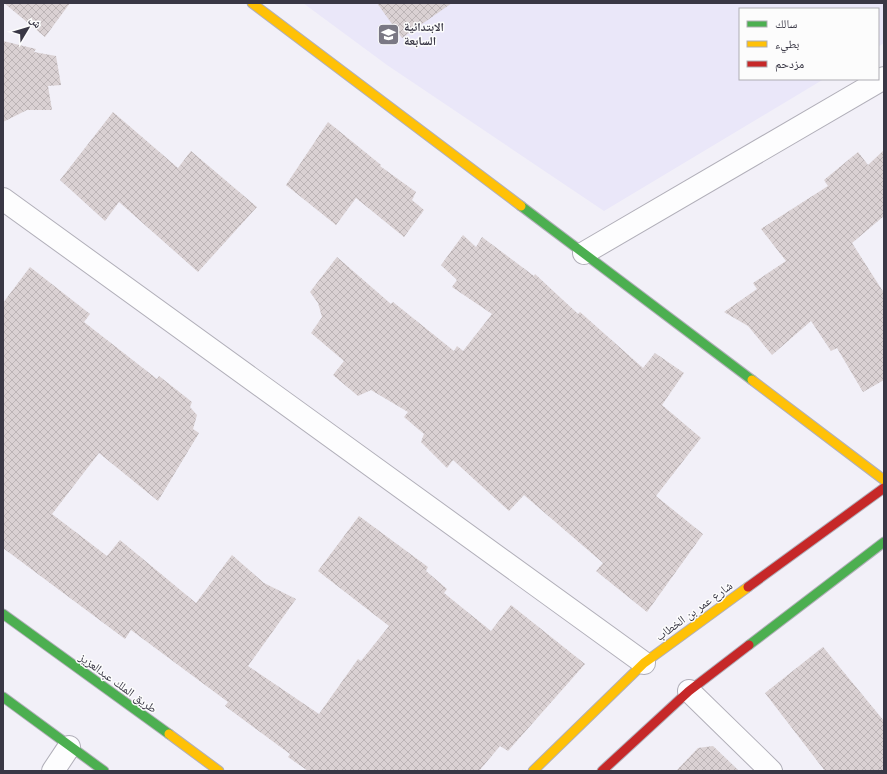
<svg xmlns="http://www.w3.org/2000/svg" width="887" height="774" viewBox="0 0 887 774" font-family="'Fira Sans','Noto Naskh Arabic',sans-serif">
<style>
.built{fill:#eae7f9}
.building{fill:url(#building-cross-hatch)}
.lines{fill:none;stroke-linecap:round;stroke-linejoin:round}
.street-casing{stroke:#b1afb9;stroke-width:24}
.fast-casing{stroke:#b1afb9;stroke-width:11}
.slow-casing{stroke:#b1afb9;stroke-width:11}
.jam-casing{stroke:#b1afb9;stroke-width:11}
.street{stroke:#fdfdfe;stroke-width:22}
.fast{stroke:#4caf50;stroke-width:9}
.slow{stroke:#ffc107;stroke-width:9}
.jam{stroke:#c62828;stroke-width:9}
.labels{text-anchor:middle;stroke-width:3;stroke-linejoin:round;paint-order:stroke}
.poi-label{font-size:12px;font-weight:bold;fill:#393745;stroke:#fcfcfc;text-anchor:start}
.street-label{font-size:12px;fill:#393745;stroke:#fcfcfc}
</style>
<defs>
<pattern id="building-cross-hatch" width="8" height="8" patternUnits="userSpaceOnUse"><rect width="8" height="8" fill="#dad1d3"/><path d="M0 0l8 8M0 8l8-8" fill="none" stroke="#bcb4b6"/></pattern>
</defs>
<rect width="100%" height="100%" fill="#f2f0f8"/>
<path class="built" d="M 303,3 L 884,3 L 884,43 L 878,47 L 878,9 L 740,9 L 740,79 L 824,79 L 604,211 L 387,65 Z"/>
<path class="building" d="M 4,3 L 70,3 L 45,37 Z
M 377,3 L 452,3 L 402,38 Z
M 3,41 L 36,49 L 34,52 L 56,56 L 61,85 L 48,86 L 52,110 L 27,110 L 3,122 Z
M 113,112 L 178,168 L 191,151 L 257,207 L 198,272 L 119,202 L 105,221 L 60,180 Z
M 328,122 L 381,165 L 380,166 L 416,192 L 412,200 L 424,210 L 404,237 L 356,198 L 336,225 L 286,185 Z
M 884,150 L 884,216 L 852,243 L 884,293 L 884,380 L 863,392 L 837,348 L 831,351 L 811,321 L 772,355 L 748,326 L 724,312 L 757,289 L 753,283 L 786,261 L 761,229 L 828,186 L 824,180 L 858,152 L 868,165 Z
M 463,235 L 476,247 L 482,237 L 534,276 L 535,274 L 578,314 L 580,312 L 643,368 L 655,353 L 684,373 L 662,405 L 701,438 L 656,496 L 703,534 L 647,612 L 596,571 L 603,563 L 524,495 L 509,511 L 453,460 L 447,468 L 421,442 L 424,434 L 404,417 L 408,412 L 371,390 L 358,396 L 333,375 L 344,361 L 311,333 L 322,317 L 318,303 L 310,292 L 337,257 L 391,304 L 393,302 L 454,351 L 457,346 L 463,351 L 492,314 L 452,287 L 457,280 L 441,265 Z
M 30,267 L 90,314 L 84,322 L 157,379 L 159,376 L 192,402 L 190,407 L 197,415 L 193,429 L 199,433 L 158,501 L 99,453 L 52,514 L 107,556 L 120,540 L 196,603 L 232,555 L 264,583 L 296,599 L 248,666 L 319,714 L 358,659 L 361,661 L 389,626 L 318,571 L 359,516 L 428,567 L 426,571 L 447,589 L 444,593 L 491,631 L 511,605 L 585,664 L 508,751 L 500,746 L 479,771 L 308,771 L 288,757 L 290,754 L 225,706 L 228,702 L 131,630 L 125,639 L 3,548 L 3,303 Z
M 823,647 L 884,721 L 884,771 L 825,771 L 765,693 Z
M 713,746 L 739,771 L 676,771 L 698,748 Z"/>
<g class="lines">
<defs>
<path id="street" d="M 3,199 L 644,663
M 584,253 L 884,78
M 689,691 L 771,771
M 53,771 L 69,747"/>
<path id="fast" d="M 521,206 L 752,380
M 3,614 L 169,734
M 749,645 L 884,542
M 3,697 L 104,771"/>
<path id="slow" d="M 252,3 L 521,206
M 752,380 L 884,480
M 169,734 L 219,771
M 533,771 L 644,663 L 748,587"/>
<path id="jam" d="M 748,587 L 884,488
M 602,771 L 689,691 L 749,645"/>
</defs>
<use href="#street" class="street-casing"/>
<use href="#fast" class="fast-casing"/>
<use href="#slow" class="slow-casing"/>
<use href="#jam" class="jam-casing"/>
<use href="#street" class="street"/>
<use href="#fast" class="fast"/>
<use href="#slow" class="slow"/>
<use href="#jam" class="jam"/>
</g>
<defs>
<symbol id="school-square" viewBox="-11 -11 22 22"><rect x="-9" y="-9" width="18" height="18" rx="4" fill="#7a7884" stroke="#fcfcfc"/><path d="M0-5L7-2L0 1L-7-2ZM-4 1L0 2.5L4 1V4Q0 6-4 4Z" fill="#fff"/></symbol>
</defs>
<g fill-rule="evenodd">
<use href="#school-square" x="376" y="22" width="25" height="25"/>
</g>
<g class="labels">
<g class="poi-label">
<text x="404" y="31">الابتدائية<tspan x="404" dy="14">السابعة</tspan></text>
</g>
<g class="street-label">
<text transform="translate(694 611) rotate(-36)" y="4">شارع عمر بن الخطاب</text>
<text transform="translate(118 683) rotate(36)" y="4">طريق الملك عبدالعزيز</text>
</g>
</g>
<rect width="887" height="774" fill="none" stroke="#393745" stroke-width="8"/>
<rect x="739" y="8" width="140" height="72" fill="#fcfcfc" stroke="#aeadb3"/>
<rect x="747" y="21" width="20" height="6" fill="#4caf50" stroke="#aeadb3"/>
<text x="775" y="28" font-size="12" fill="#393745">سالك</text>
<rect x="747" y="41" width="20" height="6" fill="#ffc107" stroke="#aeadb3"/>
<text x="775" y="48" font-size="12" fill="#393745">بطيء</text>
<rect x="747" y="61" width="20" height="6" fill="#c62828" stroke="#aeadb3"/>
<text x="775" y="68" font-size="12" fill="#393745">مزدحم</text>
<g transform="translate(28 28) rotate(52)" stroke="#fcfcfc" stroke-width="3" paint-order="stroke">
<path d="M0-3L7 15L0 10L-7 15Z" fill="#393745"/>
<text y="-6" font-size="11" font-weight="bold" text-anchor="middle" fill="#393745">ش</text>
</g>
</svg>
